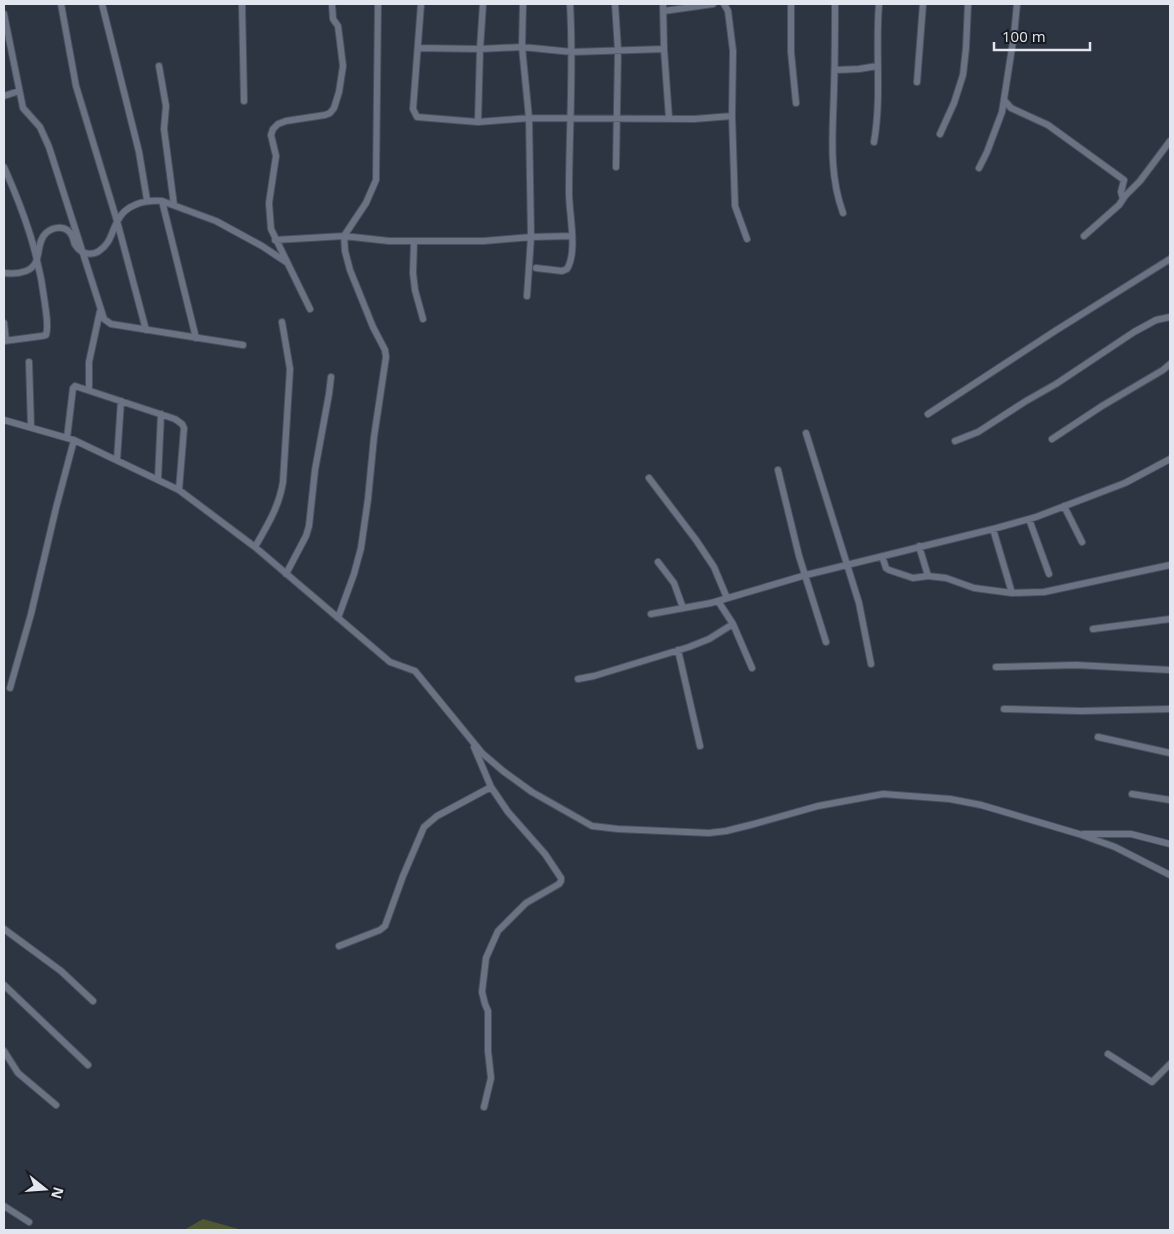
<svg xmlns="http://www.w3.org/2000/svg" width="1174" height="1234" font-family="'Open Sans',sans-serif">
	<style>
		.green { fill: #4f5832 }
		.lines { fill: none; stroke-linecap: round; stroke-linejoin: round }
		.minor-casing { stroke: #4a515c; stroke-width: 8 }
		.minor { stroke: #6a7383; stroke-width: 6 }
	</style>
	<rect width="100%" height="100%" fill="#2d3442"/>
	<path class="green" d="M203 1219 242 1230H184Z"/>
	<g class="lines">
		<defs>
			<path id="minor" d="M61 4 76 86 117 221 146 330
				M102 4 139 152 147 200
				M242 4 244 101
				M421 4 413 109 417 117 478 122 529 118 694 119 732 116
				M523 4 522 47 529 118 531 237 527 296
				M615 4 618 50 616 167
				M663 4 664 49 669 118
				M724 4 728 11 733 51 732 116 735 206 747 239
				M791 4V52L796 103
				M835 4C835 32 835 60 834 88 833 131 828 172 843 213
				M664 11 713 4
				M4 14 23 108 40 127 49 147 104 319 111 324 243 345
				M418 48 480 49 522 47 572 52 664 49
				M159 66 166 106 164 129 174 205
				M835 70 859 69 877 66
				M917 82 923 4
				M4 96 19 91
				M1004 100 1011 108 1048 125 1124 180 1121 192 1123 199
				M478 122 480 49 483 4
				M940 134 954 103 963 75 966 48 968 4
				M874 142C882 96 875 50 879 4
				M4 167C24 212 39 254 45 304 46 314 49 325 46 335L42 336 4 341
				M979 168 987 152 1002 112 1014 35 1017 4
				M162 201 216 221 262 246 286 262
				M1084 236 1119 205 1125 196 1140 181 1170 141
				M275 240 344 236 389 241H484L531 237 571 236
				M414 241 413 273 415 290 423 319
				M536 268 562 271 567 269C578 251 569 214 569 193 569 130 574 67 570 4
				M4 273C12 274 18 274 26 271 44 264 34 244 46 233 54 226 67 225 72 236 74 239 73 243 76 246 81 254 92 256 99 251 111 243 111 233 117 222 125 204 145 200 162 201L196 338
				M310 309 271 229 269 203 276 156 271 135 273 129 278 124 286 121 325 115 330 113 334 108 339 92 343 66 338 26 333 19 332 4
				M4 323 6 341
				M29 362 31 427
				M89 390V362L100 311
				M928 414 1055 331 1170 259
				M4 420 74 440 179 490 255 547 390 662 415 671 482 753 503 771 532 792 592 826 618 829 709 833 726 831 754 824 818 806 883 794 950 799 981 805 1079 834 1115 847 1170 875
				M806 433 859 603 871 664
				M67 438 73 388 75 386 175 419 182 424 184 428 179 490
				M1052 439 1102 406 1163 370 1170 364
				M955 441 978 432 1026 401 1056 384 1134 332 1156 320 1170 317
				M117 460 121 401
				M778 470 799 556 826 642
				M649 478 696 540 714 567 727 598
				M158 479 161 414
				M1064 506 1082 542
				M1029 519 1049 574
				M993 529 1012 593
				M919 546 928 576
				M255 547C267 526 279 507 283 482L290 369 282 322
				M882 556 886 568 889 570 913 578 928 576 946 578 974 588 1012 593 1044 592 1170 565
				M658 562 674 583 683 608
				M286 574 306 536 309 526 315 470 329 394 331 377
				M718 601 733 624 752 668
				M651 614 711 603 806 575 993 529 1036 517 1125 483 1170 459
				M338 618 354 574 361 548 368 499 374 437 386 357 385 350 373 327 350 270 345 251 344 236 366 203 376 180 378 4
				M1093 629 1170 619
				M678 650 700 746
				M996 667 1076 665 1170 670
				M578 679 594 676 689 647 709 639 733 624
				M10 688 31 614 56 508 74 440
				M1004 709 1081 711 1170 709
				M1098 737 1170 753
				M474 747 491 787 508 812 545 854 561 878V881L559 884 526 903 498 931 486 958 482 992 485 1004 488 1011V1051L491 1078 484 1107
				M1132 794 1170 800
				M1083 834H1131L1170 844
				M4 929 61 971 93 1001
				M339 946 380 930 385 926 403 876 424 827 437 816 491 787
				M4 985 88 1065
				M4 1051 18 1073 56 1105
				M1108 1054 1152 1082 1170 1064
				M4 1206 29 1222"/>
		</defs>
		<use href="#minor" class="minor-casing"/>
		<use href="#minor" class="minor"/>
	</g>
	<rect width="1174" height="1234" fill="none" stroke="#e1e6ef" stroke-width="10"/>
	<g transform="translate(45 1189) rotate(107)" stroke="#181c22" stroke-width="4" paint-order="stroke">
	<path d="M0-4L9 19L0 12L-9 19Z" fill="#e1e6ef"/>
	<text y="-8" font-size="14" font-weight="bold" text-anchor="middle" fill="#e1e6ef">N</text>
	</g>
	<path d="M994 42v8h96v-8" fill="none" stroke="#e1e6ef" stroke-width="2.5"/>
	<text x="1002" y="42" font-size="15" fill="#e1e6ef" stroke="#181c22" stroke-width="4" paint-order="stroke">100 m</text>
</svg>
